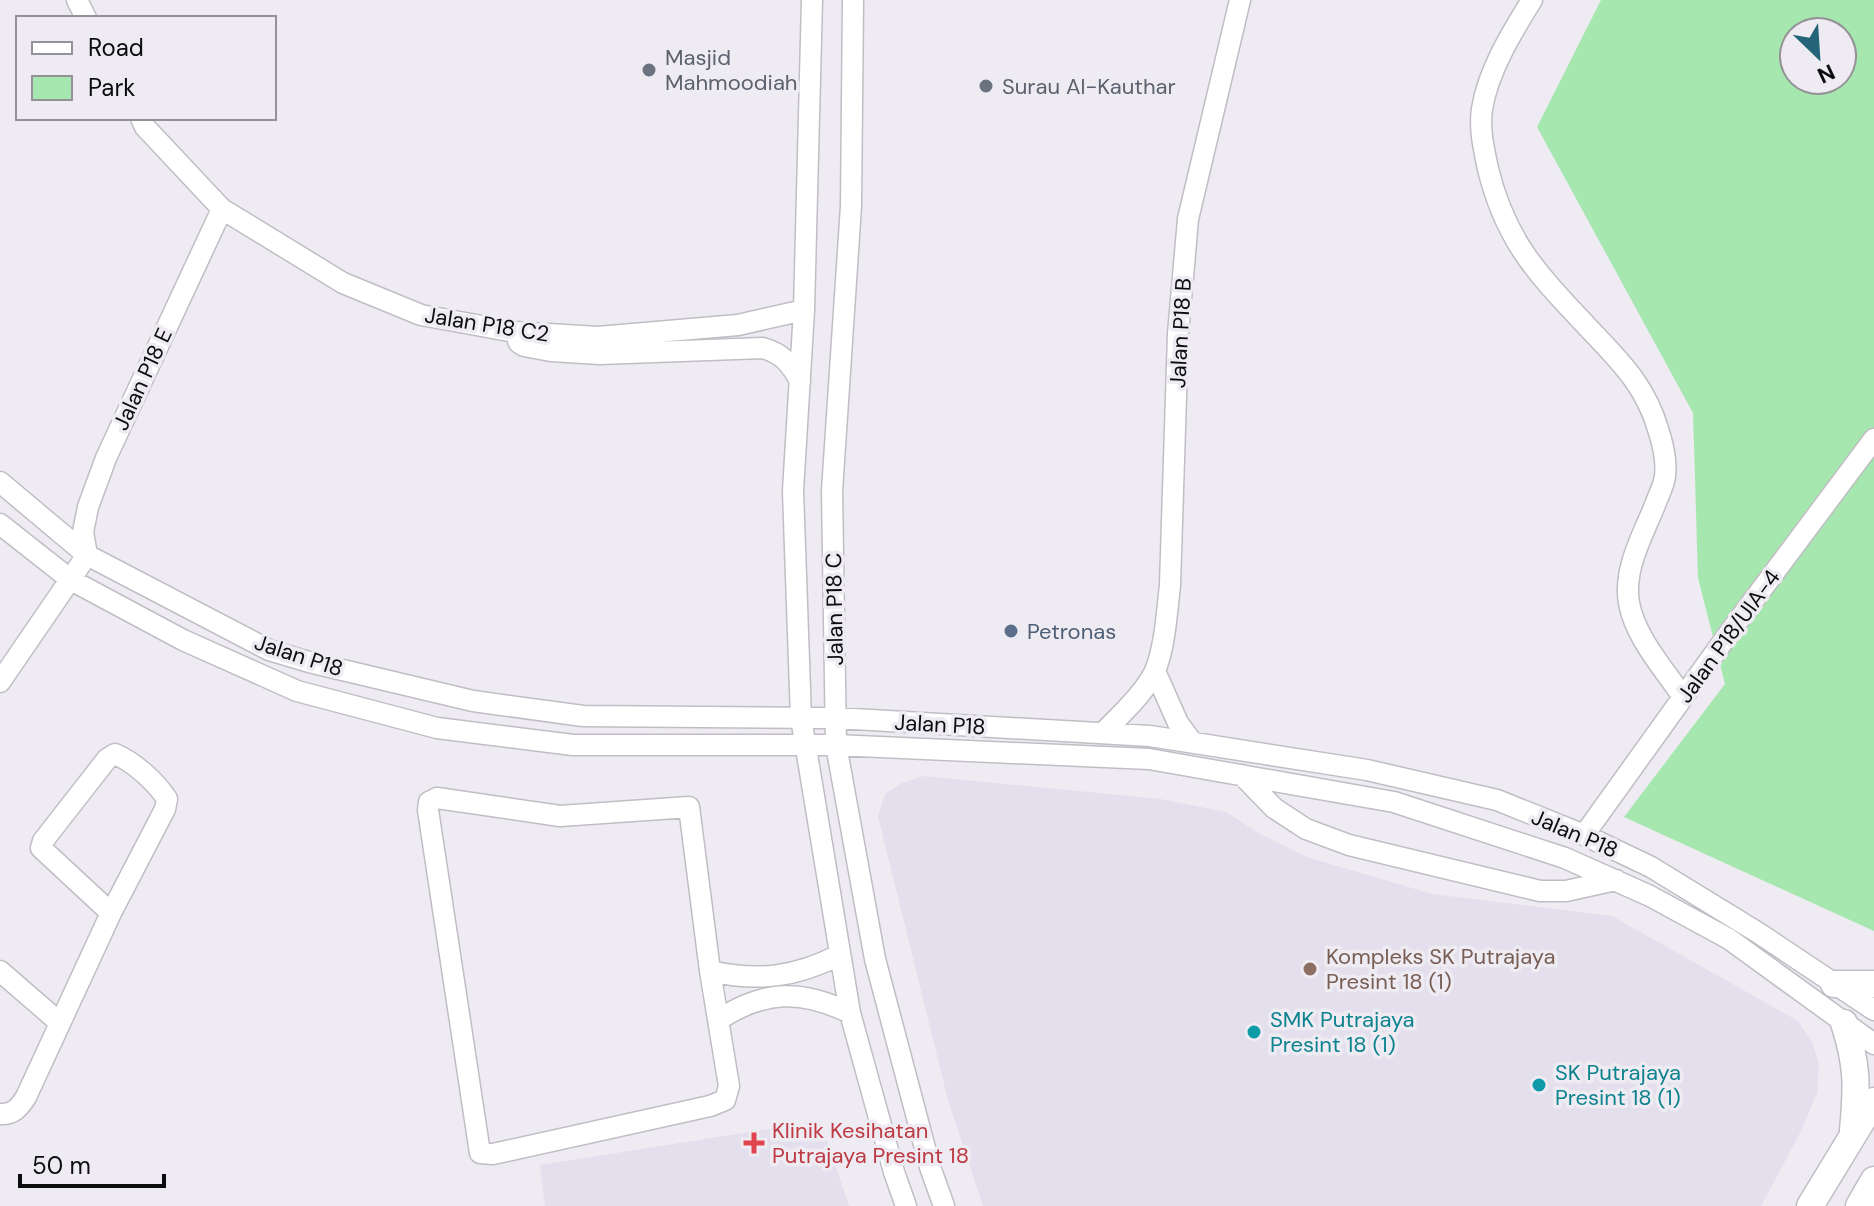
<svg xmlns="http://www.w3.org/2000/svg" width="1874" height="1206" font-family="'DM Sans',sans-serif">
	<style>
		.built { fill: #e3dfec }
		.green { fill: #a5e7ae; fill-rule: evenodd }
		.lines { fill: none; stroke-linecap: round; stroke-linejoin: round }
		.minor-casing { stroke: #c0bec4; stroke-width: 23 }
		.major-casing { stroke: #c0bec4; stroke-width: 29 }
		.minor { stroke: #fff; stroke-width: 20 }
		.major { stroke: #fff; stroke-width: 26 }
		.worship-dot { fill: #6b7280; stroke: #eeebf2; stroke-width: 3 }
		.service-dot { fill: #5c6f8a; stroke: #eeebf2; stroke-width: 3 }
		.education-dot { fill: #8d6e63; stroke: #eeebf2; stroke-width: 3 }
		.culture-dot { fill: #0f9aa8; stroke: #eeebf2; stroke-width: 3 }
		.health-dot { fill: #e0444e; stroke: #eeebf2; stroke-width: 3 }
		.labels { text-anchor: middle; stroke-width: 7; stroke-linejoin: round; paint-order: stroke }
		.worship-label { font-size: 22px; fill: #5b616d; stroke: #eeebf2; text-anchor: start }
		.street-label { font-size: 22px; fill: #0d0d0f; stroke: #eeebf2 }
		.service-label { font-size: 22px; fill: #4e5e75; stroke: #eeebf2; text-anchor: start }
		.education-label { font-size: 22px; fill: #785e54; stroke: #eeebf2; text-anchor: start }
		.culture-label { font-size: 22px; fill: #0d838f; stroke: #eeebf2; text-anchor: start }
		.health-label { font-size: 22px; fill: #be3a42; stroke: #eeebf2; text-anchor: start }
	</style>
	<rect width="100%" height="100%" fill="#eeebf2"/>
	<path class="built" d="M924 776 1160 799 1226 812 1260 834 1307 857 1432 894 1612 916 1798 1021 1812 1042 1819 1064 1817 1093 1801 1131 1761 1206H983L948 1100 878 816 885 794 902 783Z
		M820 1121 849 1206H545L540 1165Z"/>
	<path class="green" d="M1601 0H1874V931L1624 817 1725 684 1698 578 1693 413 1537 127ZM1794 32H1842V80H1794Z"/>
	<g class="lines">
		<defs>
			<path id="minor" d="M77 0 86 18
				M812 0 804 310 793 491 801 718 850 1013 894 1172 906 1206
				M853 0 851 206 832 491 836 745 875 959 930 1167 944 1206
				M1532 0C1512 32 1488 71 1482 109 1479 130 1484 149 1488 169 1505 238 1535 272 1582 321 1614 356 1644 381 1658 429 1663 444 1667 460 1665 476 1664 486 1658 496 1655 505 1643 535 1623 569 1629 603 1635 637 1664 669 1683 697
				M141 118 145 127 222 209 343 283 421 315 515 332 598 337 738 325 804 310
				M515 332 519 343 524 346 551 351 600 354 763 348C783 354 790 363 800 381
				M0 482 87 555 269 650 309 662 473 701 583 716 836 718 1150 736 1367 770 1497 800 1584 835 1651 867 1757 932 1874 1010
				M0 524 71 580 183 640 297 691 437 728 573 745H836L1149 759 1394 802 1565 858 1650 896 1729 939 1874 1044
				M1155 671 1178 723 1192 742
				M0 682 87 555 83 532 88 507 106 458 222 209
				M1103 733C1120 715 1144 694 1155 671 1165 647 1167 611 1170 585L1178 334 1188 219 1240 0
				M1242 775 1274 808 1306 829 1349 845 1540 891H1566L1616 880
				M437 798 560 816 689 807 710 971 729 1086 725 1100 710 1106 493 1154 480 1153 428 810 429 802Z
				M1584 835 1732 629 1874 439
				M0 971 60 1023
				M710 971C758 982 796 977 839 955
				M718 1020C764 990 801 989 850 1013
				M0 1114C13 1115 19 1108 26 1097L111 913 165 809 167 799C156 782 134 762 115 754L107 759 43 841 41 848 111 913"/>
			<path id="major" d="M1834 984H1874
				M1844 1023C1858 1066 1857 1087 1853 1131
				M1810 1206 1874 1101
				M1859 1206 1874 1180"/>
		</defs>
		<use href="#minor" class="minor-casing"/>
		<use href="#major" class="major-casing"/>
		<use href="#minor" class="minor"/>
		<use href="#major" class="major"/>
	</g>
	<g class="worship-dot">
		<circle cx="649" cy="70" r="8"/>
		<circle cx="986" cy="86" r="8"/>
	</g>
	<circle class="service-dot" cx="1011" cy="631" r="8"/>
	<circle class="education-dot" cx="1310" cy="969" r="8"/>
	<g class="culture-dot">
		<circle cx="1254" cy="1032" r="8"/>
		<circle cx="1539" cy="1085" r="8"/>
	</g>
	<path class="health-dot" d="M750 1131h8v8h8v8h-8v8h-8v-8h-8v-8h8z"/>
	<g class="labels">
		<g class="worship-label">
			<text x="665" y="65">Masjid<tspan x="665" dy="25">Mahmoodiah</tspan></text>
			<text x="1002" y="94">Surau Al-Kauthar</text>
		</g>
		<g class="street-label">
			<text transform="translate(487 324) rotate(9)" y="8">Jalan P18 C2</text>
			<text transform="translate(1180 333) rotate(-87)" y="8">Jalan P18 B</text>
			<text transform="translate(142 379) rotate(-65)" y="8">Jalan P18 E</text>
			<text transform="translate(834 609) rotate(-91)" y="8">Jalan P18 C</text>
			<text transform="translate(1728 636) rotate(-54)" y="8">Jalan P18/UIA-4</text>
			<text transform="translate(299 655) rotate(18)" y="8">Jalan P18</text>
			<text transform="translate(940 724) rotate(3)" y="8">Jalan P18</text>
			<text transform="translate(1575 833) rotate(23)" y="8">Jalan P18</text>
		</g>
		<g class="service-label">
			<text x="1027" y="639">Petronas</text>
		</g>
		<g class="education-label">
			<text x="1326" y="964">Kompleks SK Putrajaya<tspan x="1326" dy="25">Presint 18 (1)</tspan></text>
		</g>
		<g class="culture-label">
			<text x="1270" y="1027">SMK Putrajaya<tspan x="1270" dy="25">Presint 18 (1)</tspan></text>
			<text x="1555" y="1080">SK Putrajaya<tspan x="1555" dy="25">Presint 18 (1)</tspan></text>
		</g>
		<g class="health-label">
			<text x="772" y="1138">Klinik Kesihatan<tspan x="772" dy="25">Putrajaya Presint 18</tspan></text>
		</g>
	</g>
	<rect x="16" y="16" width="260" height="104" fill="#eeebf2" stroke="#949297" stroke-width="2"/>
	<rect x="32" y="42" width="40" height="12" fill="#ffffff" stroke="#949297" stroke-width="2"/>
	<text x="88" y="56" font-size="24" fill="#0d0d0f">Road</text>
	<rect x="32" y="76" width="40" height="24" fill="#a5e7ae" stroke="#949297" stroke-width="2"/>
	<text x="88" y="96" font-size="24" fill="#0d0d0f">Park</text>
	<g transform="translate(1818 56) rotate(155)"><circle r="38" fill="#eeebf2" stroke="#949297" stroke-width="2"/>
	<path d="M0-6L14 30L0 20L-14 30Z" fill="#236478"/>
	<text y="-12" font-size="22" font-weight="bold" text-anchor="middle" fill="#0d0d0f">N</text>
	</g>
	<path d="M20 1174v12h144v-12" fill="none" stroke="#0d0d0f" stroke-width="4"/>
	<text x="32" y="1174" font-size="24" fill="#0d0d0f" stroke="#eeebf2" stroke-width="6" paint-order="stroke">50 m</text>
</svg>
